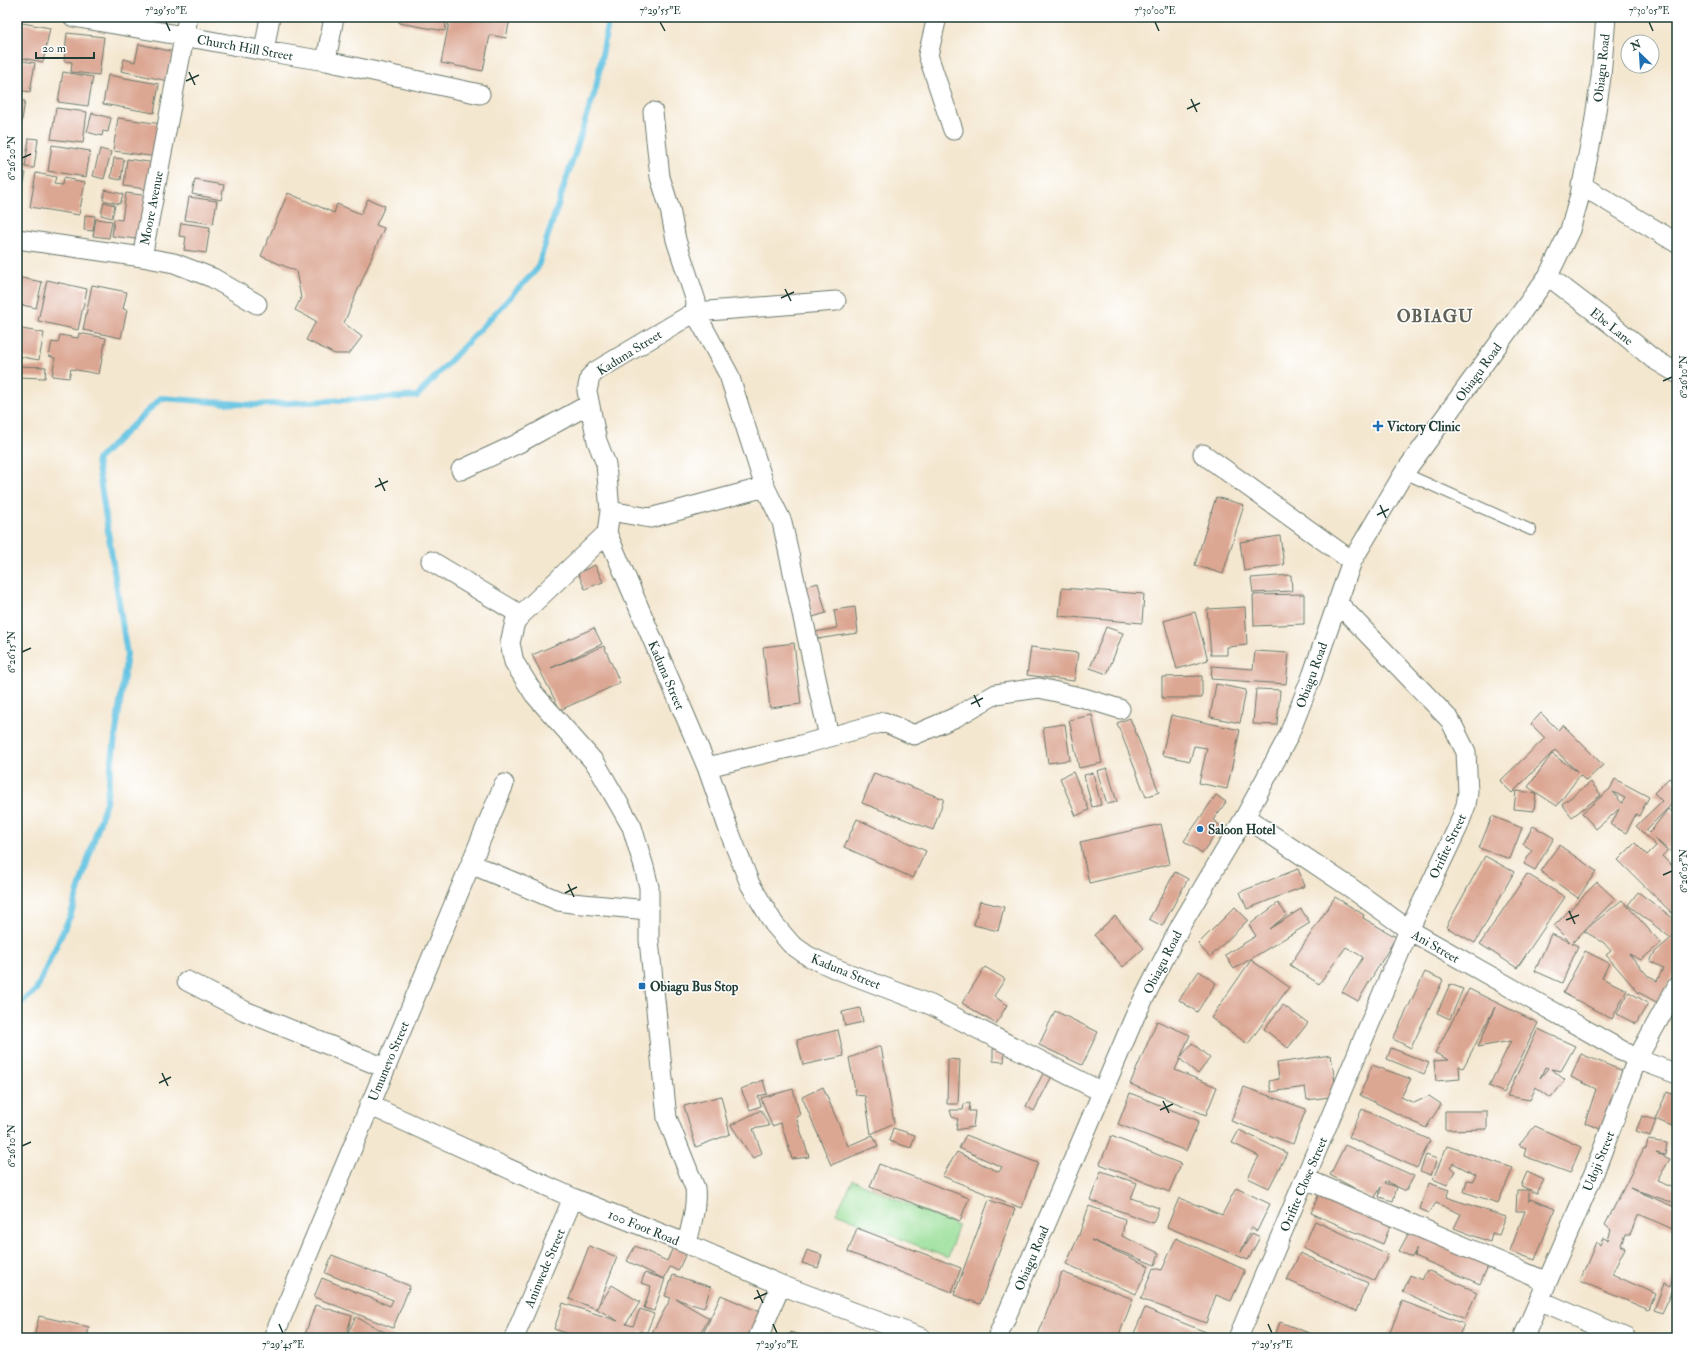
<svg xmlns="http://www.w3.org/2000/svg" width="1694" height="1355" font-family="'IM FELL Double Pica',serif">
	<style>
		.green { fill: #98de97; stroke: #5c8e66 }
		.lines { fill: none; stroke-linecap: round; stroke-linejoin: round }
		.stream { stroke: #64c3e2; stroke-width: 6 }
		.building { fill: #dba692; fill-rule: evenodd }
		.service-casing { stroke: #6a786b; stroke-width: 12 }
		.minor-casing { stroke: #6a786b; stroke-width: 21 }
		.service { stroke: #fff; stroke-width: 10 }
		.minor { stroke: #fff; stroke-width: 19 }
		.ticks { fill: none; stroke: #1f3d34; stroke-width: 1.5 }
		.poi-dot { fill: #1f6fb2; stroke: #fff; stroke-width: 1.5 }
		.labels { text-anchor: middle; stroke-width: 3; stroke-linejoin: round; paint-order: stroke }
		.street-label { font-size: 13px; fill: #1f3d34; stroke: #fff }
		.poi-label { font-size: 13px; font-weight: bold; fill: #1f3d34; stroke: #fff; text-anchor: start }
		.district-label { font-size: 17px; font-weight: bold; letter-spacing: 1px; fill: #616255; stroke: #fff }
		.neatline { fill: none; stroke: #1f3d34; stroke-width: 1.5 }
		.ticks-label { font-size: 10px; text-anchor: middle; fill: #1f3d34 }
	</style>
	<rect width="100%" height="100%" fill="#fff"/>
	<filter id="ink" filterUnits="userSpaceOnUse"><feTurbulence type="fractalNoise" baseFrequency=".025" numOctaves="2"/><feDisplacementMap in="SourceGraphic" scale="8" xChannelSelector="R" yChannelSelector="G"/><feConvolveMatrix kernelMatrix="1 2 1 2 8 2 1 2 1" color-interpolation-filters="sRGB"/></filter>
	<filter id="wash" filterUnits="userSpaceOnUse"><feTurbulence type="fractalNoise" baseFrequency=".012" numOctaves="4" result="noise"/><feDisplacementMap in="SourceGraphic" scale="16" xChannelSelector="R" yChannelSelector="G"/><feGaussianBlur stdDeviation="0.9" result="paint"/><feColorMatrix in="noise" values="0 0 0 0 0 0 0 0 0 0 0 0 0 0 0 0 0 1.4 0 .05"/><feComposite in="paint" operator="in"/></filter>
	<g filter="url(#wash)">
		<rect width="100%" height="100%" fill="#f4e7d0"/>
		<path class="green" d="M853 1180 958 1226 948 1258 836 1213Z"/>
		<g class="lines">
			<path class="stream" d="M17 1006 36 990 71 914 106 802 127 654 97 460 161 398 253 405 417 396 537 269 596 88 609 17"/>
		</g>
		<g id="blocks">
			<path class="building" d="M400 17H447L445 31 399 23Z
				M450 17H507L510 19 506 38 490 35 483 71 441 63Z
				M17 22 50 28 43 62 17 57Z
				M67 33 104 37 99 75 71 72 72 62 64 61Z
				M139 44 174 52 168 81 121 71 124 59 135 62Z
				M17 60 35 63 30 92 17 90Z
				M63 72 93 77 88 106 58 102Z
				M108 75 159 84 154 113 103 104Z
				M17 100 25 101 20 132H17Z
				M56 108 87 112 83 143 51 139Z
				M92 113 111 118 108 132 103 131 102 136 87 132Z
				M118 118 162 124 157 157 113 151Z
				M29 138 38 139 34 168 25 167Z
				M52 145 90 151 86 177 48 171Z
				M100 149 111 152 104 179 93 176Z
				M17 158 23 160 21 170 17 169Z
				M114 158 124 159 121 180 111 178Z
				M127 159 156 163 152 190 124 186Z
				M17 171 26 173 19 205H17Z
				M36 173 56 177 54 184 62 185 63 178 85 182 79 215 30 207Z
				M195 180 224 185 221 200 192 194Z
				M105 190 123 194 120 204 103 200Z
				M126 193 150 196 144 240 112 236 114 219 122 220Z
				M288 193 334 213 337 204 361 214 368 199 385 206 376 225 384 228 344 323 362 337 349 354H335L306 340 316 321 295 310 301 298 296 271 261 256Z
				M189 197 217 201 213 224 185 220Z
				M104 202 115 205 112 218 101 215Z
				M85 215 95 216 93 231 84 230Z
				M96 219 112 221 109 238 93 236Z
				M181 223 210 227 206 253 184 250 186 237 179 236Z
				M17 277 42 282 36 308 22 305 20 316 17 315Z
				M47 280 87 289 78 330 38 321Z
				M92 285 127 292 123 309 127 310 121 338 83 330Z
				M17 328 44 333 39 360 17 356Z
				M79 333 106 338 99 374 71 369 69 378 52 376 55 358 49 356 52 342 58 343 60 335 78 338Z
				M17 366 46 367 45 378 17 377Z
				M1216 497 1244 505 1223 574 1195 565Z
				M1280 536 1284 565 1244 571 1240 542Z
				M595 565 603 582 585 589 578 573Z
				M1291 575 1292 591 1253 593 1251 578Z
				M818 583 826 613 813 617 804 587Z
				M1062 588 1144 594 1142 623 1059 616Z
				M1304 594V624L1254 626 1253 595Z
				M855 607 858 633 816 639 815 632 837 628 834 610Z
				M1245 607 1247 645 1227 647V655H1211L1207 609Z
				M1195 612 1208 660 1177 669 1164 621Z
				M1106 627 1123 633 1107 674 1090 668Z
				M594 628 602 644 551 668 604 646 620 683 560 710 532 655Z
				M794 643 801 704 770 708 763 647Z
				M1031 647 1078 653 1074 681 1027 675Z
				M1255 651 1289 653 1286 684 1211 679 1212 666 1253 669Z
				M1202 676V698H1162V677Z
				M1216 684 1246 690 1240 723 1210 717Z
				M1256 689 1280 690 1277 725 1253 724Z
				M1541 713 1558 730 1563 725 1603 765 1586 781 1580 775 1557 806 1528 787 1552 754 1578 772 1555 750 1512 793 1500 781 1545 738 1531 724Z
				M1092 715 1102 763 1079 768 1069 720Z
				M1171 715 1240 730 1227 789 1199 783 1207 748 1194 746 1190 761 1162 755Z
				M1130 718 1159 792 1146 797 1117 723Z
				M1065 724 1070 760 1048 763 1043 727Z
				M1107 768 1117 802 1107 804 1097 771Z
				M1073 772 1089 810 1076 816 1060 778Z
				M874 773 944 799 933 830 862 803Z
				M1093 773 1101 805 1092 807 1084 775Z
				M1669 778 1677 785V809L1672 804 1646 830 1649 833 1668 809 1677 816V857L1654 838 1667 851 1662 856 1677 871V918L1618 860 1635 843 1647 855 1656 846 1636 826 1662 801 1654 793Z
				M1615 779 1649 797 1639 816 1636 814 1626 833 1611 825 1619 809 1596 829 1582 813 1610 789ZM1613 792 1625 798 1622 803Z
				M1591 782 1601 795 1572 817 1562 804Z
				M1516 791 1536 793 1534 811 1514 809Z
				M1216 795 1226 802 1213 820 1221 826 1202 853 1184 841Z
				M1492 816 1522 828 1510 859 1479 848Z
				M857 819 926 851 913 878 844 847Z
				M1161 824 1170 864 1089 883 1080 842Z
				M1533 826 1554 838 1535 870 1524 864 1532 850 1523 844Z
				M1559 845 1596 871 1578 898 1540 871Z
				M1485 856 1514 872 1475 943 1446 927Z
				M1298 869 1305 886 1247 909 1240 892Z
				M1175 872 1188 879 1162 926 1149 919Z
				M1527 874 1565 897 1517 968 1480 944Z
				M1597 882 1615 899 1572 943 1578 946 1562 983 1535 971 1551 934 1570 942 1554 926Z
				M1638 892 1677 921V930L1671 938 1628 905Z
				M1335 897 1364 915 1363 918 1396 937 1358 1001 1342 992 1363 957 1346 947 1319 984 1290 965Z
				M1622 900 1661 943 1641 960 1629 954 1649 977 1657 981 1663 968 1650 961 1655 952 1677 933V969L1658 1003 1638 992 1606 955 1611 951 1604 943 1584 931Z
				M980 901 1004 907 998 931 974 925Z
				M1278 903 1287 915 1269 929 1301 909 1310 923 1234 969 1225 955 1256 936 1249 925Z
				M1235 907 1248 920 1210 957 1198 944Z
				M1115 916 1144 948 1123 967 1094 935Z
				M1585 951 1609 963 1602 978 1627 990 1612 1019 1563 993Z
				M1251 960 1289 987 1248 1044 1211 1018Z
				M985 967 1005 979 994 996 1007 1005 996 1024 962 1003Z
				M1199 971 1216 983 1197 1012 1179 1000Z
				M1425 972 1443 980 1411 1048 1393 1039Z
				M1450 984 1463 989 1450 1019 1437 1013Z
				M1469 989 1538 1023 1504 1093 1489 1086 1511 1041 1478 1047 1495 1007 1463 1068 1459 1066 1460 1079 1436 1081 1434 1061 1449 1060 1435 1053Z
				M1629 992 1648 1003 1636 1024 1617 1014Z
				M1283 1005 1308 1023 1288 1048 1264 1029Z
				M860 1008 863 1022 845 1026 842 1012Z
				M1055 1011 1098 1032 1082 1065 1039 1045Z
				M1157 1021 1190 1035 1180 1058 1192 1043 1210 1058 1198 1074 1180 1059 1175 1070 1217 1087 1206 1115 1130 1084Z
				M1538 1029 1575 1046 1561 1071 1551 1069 1565 1080 1551 1098 1536 1087 1530 1100 1507 1096ZM1545 1067 1548 1068 1540 1078Z
				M838 1030 844 1056 803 1065 797 1040Z
				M881 1046 894 1123 871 1134 865 1096 856 1095 849 1058Z
				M1391 1048 1429 1063 1424 1074 1387 1059Z
				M993 1049H1005L1004 1062 993 1061Z
				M1581 1054 1623 1071 1600 1129 1585 1123 1596 1089 1571 1077Z
				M1331 1055 1337 1096 1307 1100 1305 1087 1271 1092 1269 1081 1279 1079 1277 1063Z
				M948 1059 960 1060 958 1104H947Z
				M1372 1065 1411 1079 1401 1097 1414 1103 1429 1096 1441 1104 1426 1128 1360 1095Z
				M1045 1070 1053 1074 1034 1111 1026 1106Z
				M763 1080 767 1094 758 1096 761 1106 750 1110 741 1089Z
				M823 1087 848 1146 873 1135 878 1146 831 1165 802 1097Z
				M1244 1087 1306 1109 1293 1144 1231 1121Z
				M793 1089 800 1115 796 1117 809 1157 792 1159 781 1123 772 1126 761 1098Z
				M1667 1092 1677 1096V1128L1655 1119Z
				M1130 1093 1199 1121 1186 1151 1118 1124Z
				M721 1096 730 1134 696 1147 684 1106Z
				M970 1103 969 1111H975L973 1127 956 1130 958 1119 952 1117 950 1110H963L964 1104Z
				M1362 1109 1430 1140 1417 1168 1349 1137Z
				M761 1110 769 1126 753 1129 762 1153 753 1159 731 1125Z
				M1445 1111H1487V1129L1445 1130Z
				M1642 1116 1656 1120 1650 1136 1636 1131Z
				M1535 1126 1581 1147 1570 1173 1524 1156 1526 1148 1519 1145Z
				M893 1128 915 1135 911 1148 889 1141Z
				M1239 1130 1287 1153 1269 1188 1248 1178 1259 1156 1232 1143Z
				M966 1135 1038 1163 1021 1208 942 1176 957 1152 999 1172 1002 1167 959 1148Z
				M1111 1136 1181 1164 1169 1192 1100 1164Z
				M1648 1140 1667 1143 1665 1155 1656 1153 1670 1159 1657 1181 1677 1189V1204L1630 1188 1677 1208V1231L1639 1214 1630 1234H1625L1621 1245 1625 1248 1612 1274 1655 1294 1649 1310 1580 1281 1596 1242 1600 1245 1603 1238 1608 1240 1611 1230 1605 1225 1644 1148 1646 1149Z
				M1345 1145 1414 1176 1406 1191 1385 1181 1384 1183 1397 1187 1393 1201 1379 1197 1381 1187 1374 1199 1330 1175Z
				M1447 1146 1513 1168 1498 1203 1464 1192 1467 1180 1473 1181 1476 1175 1453 1163 1450 1167 1455 1171 1447 1185 1433 1179Z
				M1426 1155 1437 1159 1431 1175 1420 1171Z
				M879 1164 969 1198 960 1221 870 1187Z
				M1101 1171 1137 1183 1131 1198 1159 1208 1153 1223 1090 1200Z
				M1527 1172 1544 1180 1537 1193 1521 1186Z
				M1429 1183 1449 1190 1446 1197 1506 1217 1499 1235 1492 1233 1490 1242 1454 1228 1461 1214 1436 1203 1429 1213 1420 1209Z
				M1236 1188 1270 1204 1257 1231 1251 1228 1241 1252 1252 1233 1260 1237 1248 1260 1167 1227 1179 1198 1222 1215Z
				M1517 1190H1529V1202L1530 1199 1555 1209 1535 1260 1510 1251 1525 1211H1516Z
				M1320 1191 1392 1222 1383 1244 1311 1213Z
				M989 1200 1015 1209 980 1304 954 1295Z
				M1089 1206 1125 1219 1122 1236 1159 1253 1155 1265 1091 1240 1149 1266 1136 1294 1066 1264 1079 1235Z
				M1315 1221 1388 1254 1375 1281 1303 1248Z
				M1413 1225 1489 1264 1480 1284 1414 1256 1417 1248 1412 1257 1399 1251Z
				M857 1228 961 1268 952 1292 848 1252Z
				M1176 1238 1245 1270 1231 1301 1216 1295 1206 1323 1141 1299 1153 1268 1162 1270Z
				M674 1245 687 1251 678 1271 670 1267 664 1279 627 1261 635 1246 667 1261Z
				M589 1246 617 1257 597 1309 569 1299Z
				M807 1250 822 1255 818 1268 802 1263Z
				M1300 1253 1368 1283 1356 1311 1287 1280Z
				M332 1255 410 1286 393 1328 314 1297 322 1278 390 1306 393 1300 325 1273Z
				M1427 1270 1477 1292 1465 1319 1403 1292 1410 1275 1422 1280Z
				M1677 1271V1281L1662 1313 1654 1310 1664 1284 1670 1287Z
				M1062 1272 1133 1299 1118 1338H1037Z
				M645 1273 665 1279 654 1311 644 1308 651 1286 641 1283Z
				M673 1275 711 1287 704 1308 676 1299 709 1318 697 1338H649L671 1298 665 1296Z
				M612 1285 640 1302 626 1324 633 1326 640 1309 654 1314 646 1334 640 1331 638 1338H581L554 1329 563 1303 618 1321 597 1309Z
				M721 1295 764 1314 752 1338H701Z
				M1402 1301 1464 1324 1458 1338H1388Z
				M315 1305 352 1316 345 1338H304Z
				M1145 1308 1211 1334 1209 1338H1132Z
				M39 1316 89 1327 87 1338H34Z
				M356 1317 396 1338H358L348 1332Z
				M1280 1322 1322 1338H1274Z
				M791 1332 809 1338H789Z"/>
		</g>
	</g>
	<g filter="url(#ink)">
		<use href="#blocks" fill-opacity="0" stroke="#6a786b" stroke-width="1"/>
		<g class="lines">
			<defs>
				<path id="service" d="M1404 473 1531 530"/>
				<path id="minor" d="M73 17 184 36 264 51 326 61 480 94
					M937 17 928 55 953 130
					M264 51 270 17
					M326 61 334 17
					M653 112 660 177 670 209 676 240 696 301 695 312 596 371 590 377 587 391 597 441 606 464 610 511 607 533 707 767 731 836 750 884 774 924 791 944 808 956 834 968 931 1005 1102 1092
					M1581 185 1677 243
					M17 239 142 257 188 17
					M142 257 174 263 213 278 257 304
					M1548 276 1611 324 1652 358 1677 373
					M1203 454 1352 561
					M461 470 517 444 588 405
					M610 511 650 518 765 487
					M607 533 521 615 515 622 510 643 514 662 534 694 596 764 632 827 644 867 649 887V940L667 1118 695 1188C697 1207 691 1225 687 1244
					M431 561 521 615
					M829 737 782 522 765 487 729 375 695 312 836 301
					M707 767 801 745 884 722 914 735 956 717 996 694 1039 688 1084 698 1120 709
					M1245 817 1351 888 1409 930 1637 1059 1677 1074
					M471 864 559 901 572 903 648 910
					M187 981 245 1011 385 1068
					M369 1105 573 1198 687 1244 781 1285 922 1338
					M1306 1179 1547 1282
					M1539 1300 1626 1338
					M273 1338 504 784
					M514 1338 573 1198
					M758 1338 781 1285
					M997 1338 1135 1016 1181 925 1245 817 1288 737 1312 676 1352 561 1404 473 1548 276 1570 230 1580 195 1593 131 1601 77 1606 17
					M1238 1338 1409 930 1458 827 1466 805 1468 792 1466 752 1450 720 1337 602
					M1523 1338 1594 1173 1637 1059 1677 986"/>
			</defs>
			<use href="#service" class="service-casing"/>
			<use href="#minor" class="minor-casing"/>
			<use href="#service" class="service"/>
			<use href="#minor" class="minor"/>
		</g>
	</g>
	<path class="ticks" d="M166 22 170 31M660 22 665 31M1155 22 1159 31M1649 22 1653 31M189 72 195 85M186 81 199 75M1191 99 1197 112M1187 109 1200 103M22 158 31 154M785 289 791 301M781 298 794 292M1663 381 1672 377M379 478 385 491M375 487 388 481M1380 505 1386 518M1377 515 1389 509M22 652 31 648M974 695 980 707M971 704 983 698M1663 875 1672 871M568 884 574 897M565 893 577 887M1569 911 1575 924M1566 920 1579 915M162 1073 168 1086M159 1083 171 1077M1163 1101 1169 1113M1160 1110 1173 1104M22 1146 31 1142M757 1290 763 1303M754 1299 767 1293M279 1324 283 1333M773 1324 777 1333M1268 1324 1272 1333"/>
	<g class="poi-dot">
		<path d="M1376 420h4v4h4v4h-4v4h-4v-4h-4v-4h4z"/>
		<circle cx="1200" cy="829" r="4"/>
		<rect x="638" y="982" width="8" height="8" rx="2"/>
	</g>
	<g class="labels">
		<g class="street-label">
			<text transform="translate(245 47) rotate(10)" y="5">Church Hill Street</text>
			<text transform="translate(1601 68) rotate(-84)" y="5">Obiagu Road</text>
			<text transform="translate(151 208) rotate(-79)" y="5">Moore Avenue</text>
			<text transform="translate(1612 326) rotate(39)" y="5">Ebe Lane</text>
			<text transform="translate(629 352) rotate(-32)" y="5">Kaduna Street</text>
			<text transform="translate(1478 372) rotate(-54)" y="5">Obiagu Road</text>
			<text transform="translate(667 675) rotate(67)" y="5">Kaduna Street</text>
			<text transform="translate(1311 675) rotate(-70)" y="5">Obiagu Road</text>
			<text transform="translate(1447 846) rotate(-65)" y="5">Orifite Street</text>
			<text transform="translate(1436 946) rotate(30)" y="5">Ani Street</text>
			<text transform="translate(1162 962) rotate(-63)" y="5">Obiagu Road</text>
			<text transform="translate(846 971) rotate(22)" y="5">Kaduna Street</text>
			<text transform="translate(388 1061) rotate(-67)" y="5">Umunevo Street</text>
			<text transform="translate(1598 1161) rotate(-68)" y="5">Udoji Street</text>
			<text transform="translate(1303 1184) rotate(-67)" y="5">Orifite Close Street</text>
			<text transform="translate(644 1227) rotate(22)" y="5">100 Foot Road</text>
			<text transform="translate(1031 1258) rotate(-67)" y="5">Obiagu Road</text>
			<text transform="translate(544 1268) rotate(-67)" y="5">Aninwede Street</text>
		</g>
		<g class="poi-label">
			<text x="1387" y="431">Victory Clinic</text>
			<text x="1208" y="834">Saloon Hotel</text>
			<text x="650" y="991">Obiagu Bus Stop</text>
		</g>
		<g class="district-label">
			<text x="1435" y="322">OBIAGU</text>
		</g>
	</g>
	<rect width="1694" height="1355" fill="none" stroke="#fff" stroke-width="44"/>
	<g transform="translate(1640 54) rotate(335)"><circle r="19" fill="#ffffff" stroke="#a5b1ae"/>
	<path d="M0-3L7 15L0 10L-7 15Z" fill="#1f6fb2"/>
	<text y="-6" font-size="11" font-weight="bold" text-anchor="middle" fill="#1f3d34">N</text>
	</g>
	<path d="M36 52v6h58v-6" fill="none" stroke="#1f3d34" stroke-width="2"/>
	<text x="42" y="52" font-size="12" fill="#1f3d34" stroke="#ffffff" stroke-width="3" paint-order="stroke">20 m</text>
	<rect x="22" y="22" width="1650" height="1311" class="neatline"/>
	<g class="ticks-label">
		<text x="166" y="14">7°29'50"E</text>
		<text x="660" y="14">7°29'55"E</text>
		<text x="1155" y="14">7°30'00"E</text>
		<text x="1649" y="14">7°30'05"E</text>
		<text transform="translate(11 158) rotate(-90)" y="4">6°26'20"N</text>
		<text transform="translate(1683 377) rotate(-90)" y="4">6°26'10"N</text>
		<text transform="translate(11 652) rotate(-90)" y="4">6°26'15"N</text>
		<text transform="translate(1683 871) rotate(-90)" y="4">6°26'05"N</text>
		<text transform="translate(11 1146) rotate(-90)" y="4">6°26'10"N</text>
		<text x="283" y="1348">7°29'45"E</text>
		<text x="777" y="1348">7°29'50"E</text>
		<text x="1272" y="1348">7°29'55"E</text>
	</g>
</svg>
